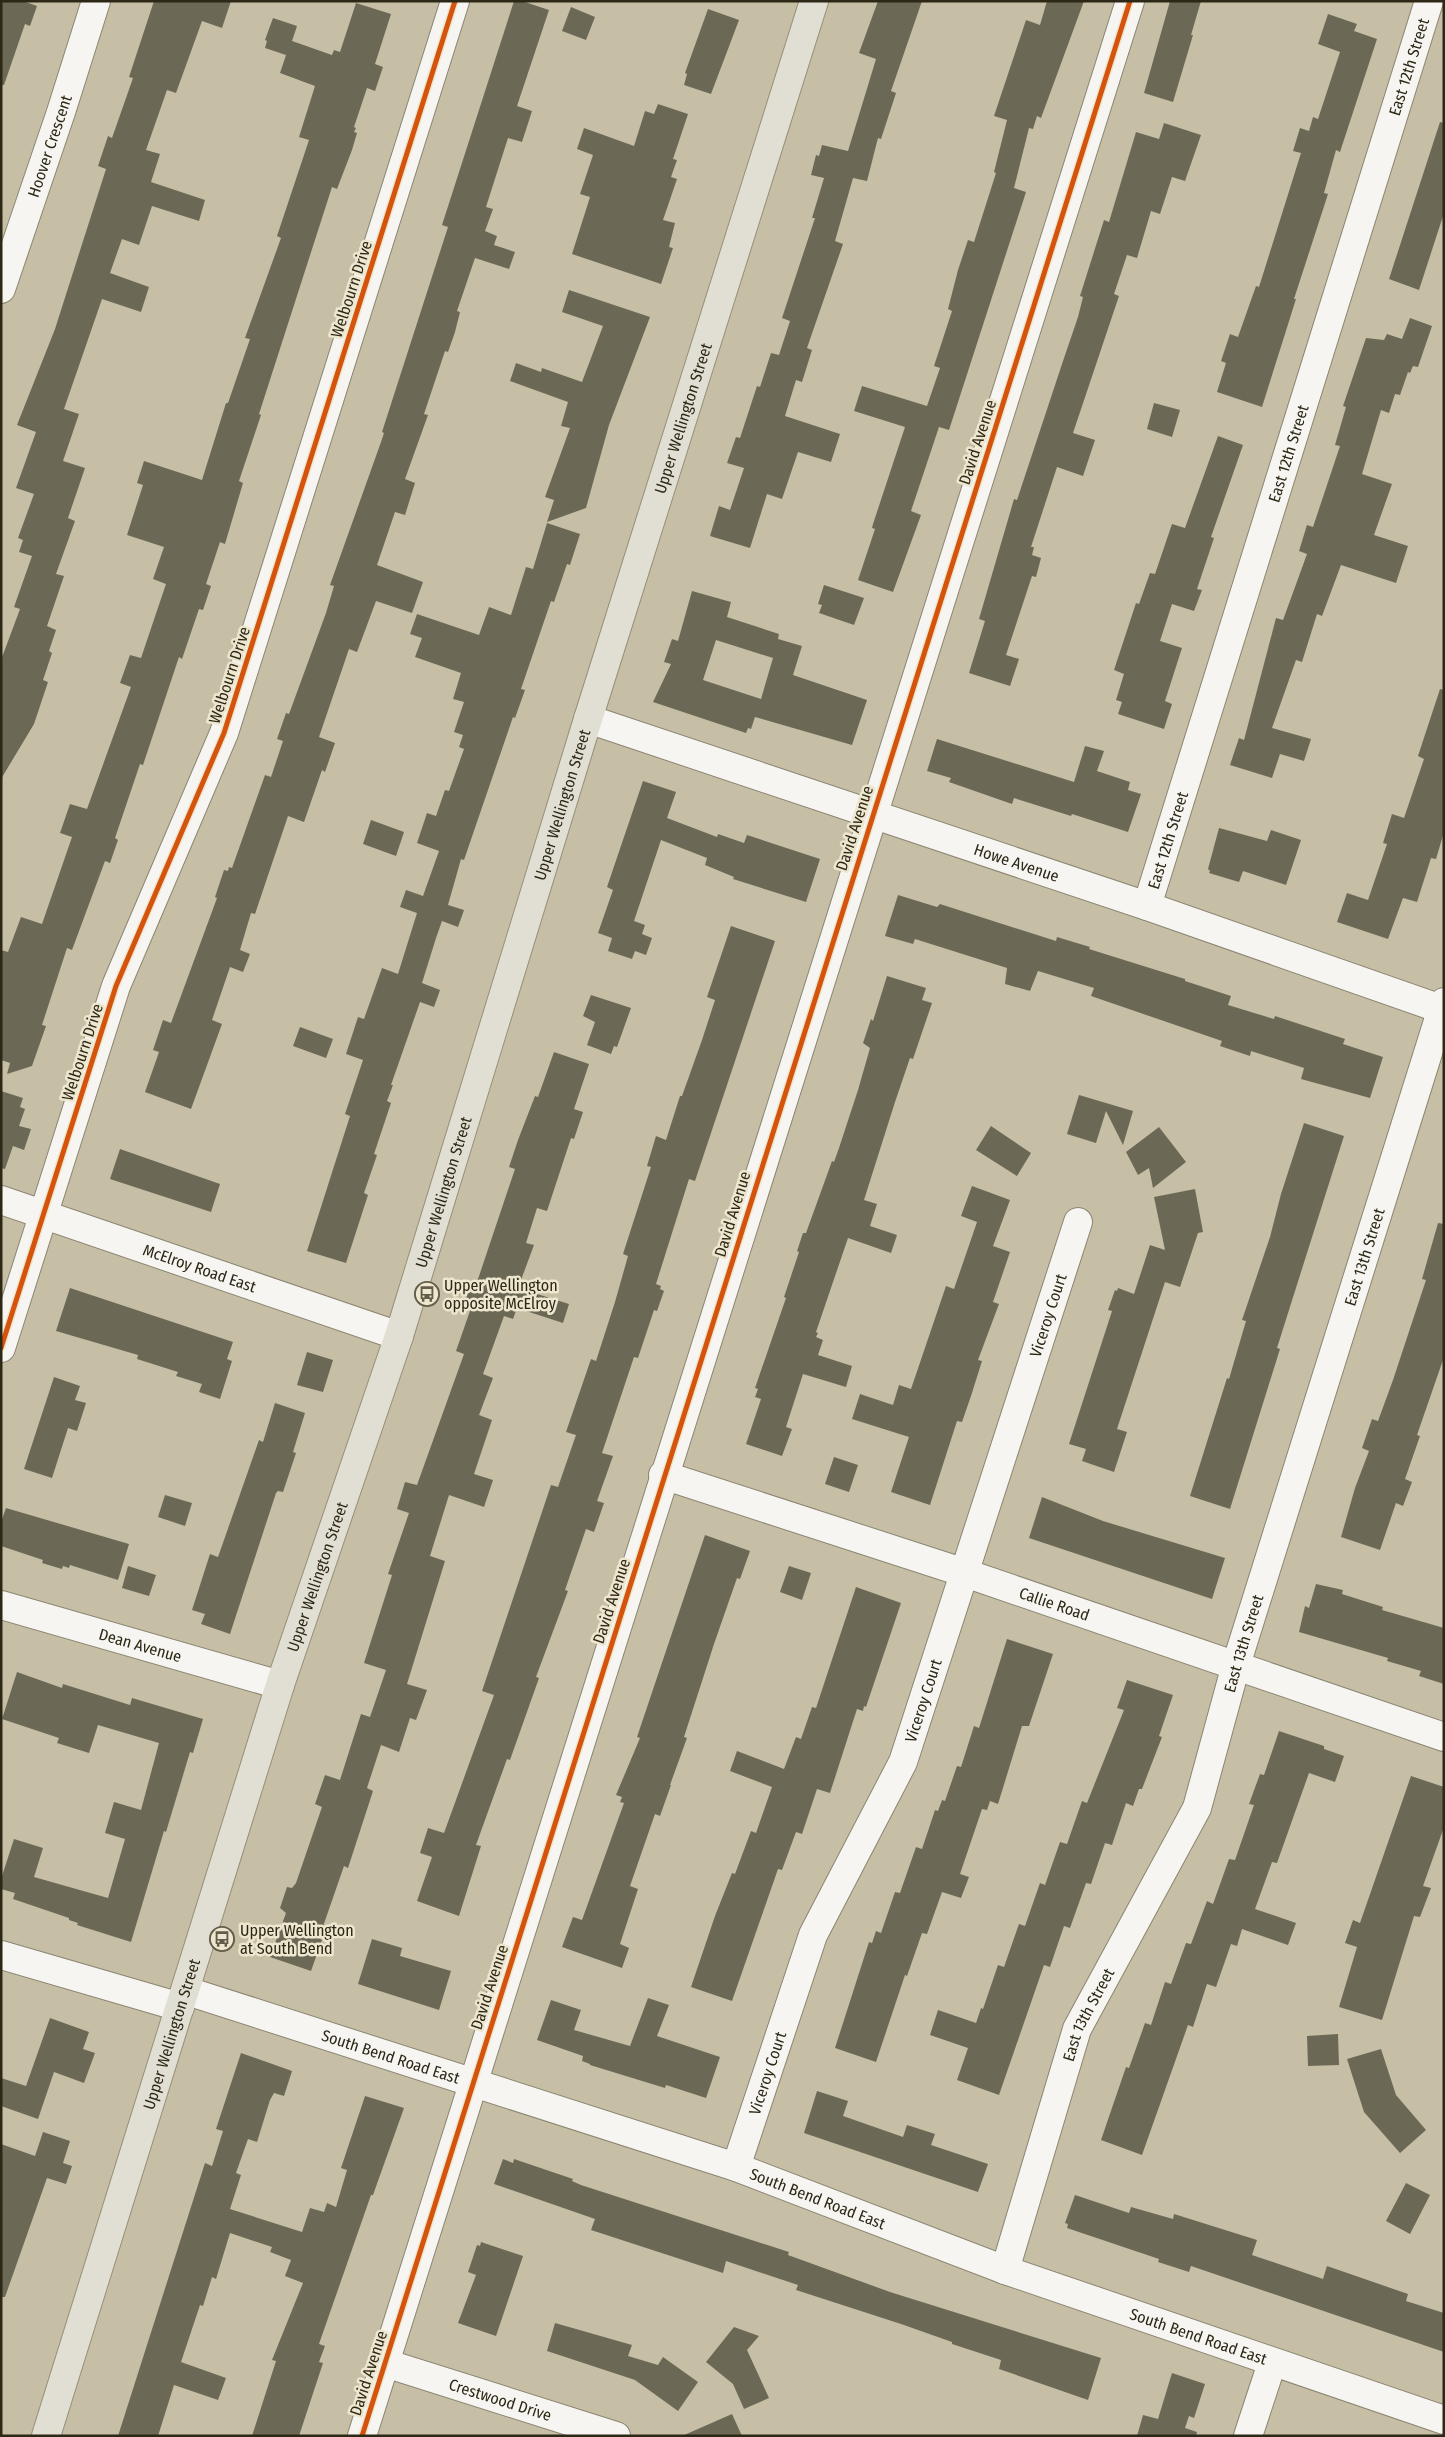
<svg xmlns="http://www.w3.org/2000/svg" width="1445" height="2437" font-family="'Fira Sans Condensed',sans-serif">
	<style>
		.building { fill: #6b6955; fill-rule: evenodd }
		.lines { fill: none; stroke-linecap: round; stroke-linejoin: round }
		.minor-casing { stroke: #8b8571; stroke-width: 30 }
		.major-casing { stroke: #968f76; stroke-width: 30 }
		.minor { stroke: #f6f5f2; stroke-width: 28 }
		.major { stroke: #e1ded3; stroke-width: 28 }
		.cycleway-casing { stroke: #eee7d0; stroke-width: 8 }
		.cycleway { stroke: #d5540d; stroke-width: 5 }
		.labels { text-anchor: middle; stroke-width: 5; stroke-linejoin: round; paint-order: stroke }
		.street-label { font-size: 16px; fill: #2d2715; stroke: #eee7d0 }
		.poi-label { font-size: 16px; fill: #2d2715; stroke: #eee7d0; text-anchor: start }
	</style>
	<rect width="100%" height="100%" fill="#c6bfa6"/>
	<path class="building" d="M1 1H23L37 6 30 26 25 24 4 85H1Z
		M154 1H231L222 28 202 21 176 93 167 90 146 150 160 154 151 182 205 200 199 221 152 206 139 245 122 239 110 273 149 287 141 312 102 299 64 409 79 414 63 461 85 468 68 518 75 521 56 574 64 576 47 626 56 630 49 651 52 653 43 680 48 682 34 724 1 779V660L20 609 14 607 32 556 19 552 23 540 18 538 34 494 16 488 36 432 17 425 55 329 106 169 98 166 108 136 112 138 133 78 129 77Z
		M514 1H522L549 10 517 106 532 111 522 142 508 138 486 207 493 209 485 231 497 236 494 245 515 252 509 269 475 258 457 311 460 312 455 332 448 352 445 351 424 414 428 415 405 479 415 483 405 515 395 512 377 565 423 582 412 613 376 601 357 652 349 649 319 737 335 743 325 772 322 770 304 822 288 816 255 914 251 913 240 950 250 954 243 972 230 967 212 1020 222 1024 191 1109 145 1092 159 1052 153 1050 163 1020 171 1023 217 898 215 897 224 870 228 871 229 867 232 868 265 775 271 777 283 741 277 739 286 713 289 714 326 613 334 586 330 585 381 442 384 433 382 432 448 227 442 225Z
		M878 1H922L891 91 896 93 881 139 878 138 867 181 853 178 835 241 843 244 807 348 812 350 802 382 796 380 785 416 840 434 831 462 798 452 782 499 767 494 750 548 710 536 719 506 730 510 744 468 727 463 736 437 740 438 757 386 760 387 771 353 779 355 790 321 782 318 815 218H812L824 178 811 175 816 155 819 156 822 145 848 151 876 59 859 53Z
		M1047 1H1084L1041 118 1037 116 1033 129 1029 128 1014 188 1026 192 949 430 939 427 911 511 921 515 893 592 858 580 875 529 872 528 873 524 905 427 854 411 862 386 927 406 940 368 934 366 952 311 948 309 958 270 968 240 974 242 996 173 994 172 1007 120 994 116 1026 20 1040 25Z
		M1170 1H1201L1191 35H1193L1173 102 1144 93Z
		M356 3 391 14 375 64 383 67 375 91 367 88 354 127 356 128 354 132 357 133 352 150 337 189 332 187 259 414 261 415 239 481 243 483 225 544 220 542 206 584 211 586 203 610 199 609 182 659 179 657 143 765 140 764 115 838 118 840 110 863 105 861 72 950 67 948 42 1025 46 1026 32 1066 7 1074 10 1063 1 1060V950L8 952 21 917 42 924 72 837 60 833 70 804 87 809 131 687 120 683 130 655 141 658 166 584 153 579 164 547 127 535 143 485 137 483 144 461 202 480 226 403H228L250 339 245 338 281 238 277 236 309 140 299 137 315 86 280 73 286 55 265 48 267 41 265 40 273 18 297 26 292 41 332 55 334 50 340 52Z
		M571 7 595 17 586 40 562 31Z
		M708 9 739 20 711 94 684 85 687 74 685 73Z
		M1328 14 1357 24 1354 31 1377 39 1340 152 1336 150 1324 193 1328 194 1294 299H1296L1262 407 1217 392 1226 363 1221 361 1230 334 1238 337 1256 286 1259 287 1301 153 1293 151 1300 128 1309 131 1313 117 1318 119 1340 52 1318 44Z
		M658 104 688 114 673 159 677 160 671 177 677 179 663 220 675 223 669 247 673 248 661 284 572 254 590 197 580 194 593 155 577 149 584 128 634 146 645 111 654 114Z
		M1440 122 1444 123V213L1419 290 1389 279Z
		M1164 123 1201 135 1185 181 1172 177 1160 214 1151 211 1137 258 1127 255 1114 294 1119 296 1073 433 1095 440 1083 476 1057 467 1031 547H1034L1032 555 1041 558 1036 577 1032 576 1006 655 1019 659 1010 686 969 673 985 621 979 619 1014 499 1017 500 1062 364 1078 317 1083 297 1080 296 1104 220 1109 222 1136 132 1159 139Z
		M569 290 650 317 609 425 586 508 547 522 554 500 545 497 570 428 561 426 568 402 510 381 516 363 541 372 542 368 582 382 603 326 562 312Z
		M1410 318 1432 326 1418 367 1413 366 1410 373 1408 372 1400 395 1395 394 1389 413 1381 410 1362 474 1392 484 1374 535 1408 546 1396 583 1341 565 1322 616 1317 614 1302 662 1296 660 1272 728 1311 739 1304 761 1280 754 1272 778 1230 765 1239 738 1244 740 1276 618 1283 620 1307 554 1299 551 1307 525 1313 527 1340 446 1335 445 1346 407 1343 406 1366 338 1384 340 1387 334 1402 339Z
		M1154 403 1180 410 1172 437 1147 429Z
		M1218 436 1243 445 1211 537 1214 538 1197 589 1202 590 1194 611 1172 604 1160 641 1182 648 1165 701 1172 704 1164 729 1118 714 1122 702 1116 700 1124 674 1114 670 1136 603 1139 604 1150 573 1155 574 1172 524 1185 528Z
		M547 523 580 534 570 565 567 564 554 602 551 601 521 689 525 690 515 718 513 717 464 860 461 859 448 905 464 910 458 927 442 921 436 938 422 983 440 990 434 1007 420 1002 391 1085H393L387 1101 391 1103 374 1154 377 1155 364 1193 368 1195 346 1263 307 1251 350 1116 345 1114 363 1060 346 1054 358 1017 364 1019 382 968 398 974 417 913 400 907 406 890 423 896 439 851 417 843 427 813 436 816 445 790 449 791 464 749 459 747 463 735 454 732 464 702 453 699 461 673 415 657 422 638 410 634 417 614 479 635 489 607 511 615 526 567 533 569Z
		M824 585 864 598 854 625 819 613 822 605 818 604Z
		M692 591 731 602 727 617 779 634 778 639 802 646 793 675 867 700 852 745 755 717 751 729 748 728 746 733 653 702 671 664 664 662 672 639 678 641ZM716 640 773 658 761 699 703 680Z
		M1440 689 1444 690V832L1436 859 1431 858 1417 902 1403 898 1388 939 1337 922 1347 893 1368 900 1387 844 1383 843 1392 814 1404 818 1424 759 1418 756Z
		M937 739 1074 782 1085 746 1104 751 1097 771 1130 782 1128 790 1141 794 1128 832 1072 814 1071 816 1014 798 1012 804 949 782 951 778 927 771Z
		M643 781 676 792 667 818 717 837 718 834 744 843 747 835 820 859 806 902 733 879 734 877 705 865 707 858 661 840 634 921 645 925 642 934 652 938 646 955 635 951 632 959 608 951 612 938 598 933 613 890 607 887Z
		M371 820 404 832 396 856 363 844Z
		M1219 828 1267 841 1271 830 1301 840 1286 885 1243 871 1239 882 1209 873 1210 871 1208 869Z
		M898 895 937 907 940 904 1056 941 1057 937 1090 947 1089 949 1185 979V981L1231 996 1228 1005 1274 1019 1275 1016 1345 1039 1343 1044 1383 1057 1370 1098 1301 1079 1304 1068 1251 1051 1250 1056 1220 1046 1222 1041 1091 996 1094 988 1038 971 1030 991 1005 984 1007 968 915 939 913 944 885 936Z
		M731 926 775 941 695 1181 689 1179 656 1284 661 1286 660 1289 664 1291 657 1311 654 1310 638 1358 634 1357 602 1453 613 1456 597 1501 604 1503 594 1532 586 1529 565 1590 568 1591 536 1677 539 1678 510 1760 507 1759 476 1845 481 1846 459 1916 417 1901 432 1857 420 1853 428 1828 444 1833 494 1695 482 1691 551 1485 558 1487 576 1435 566 1432 591 1359 596 1361 615 1302 628 1256 623 1254 651 1167 647 1166 656 1136 666 1140 680 1096H682L702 1040 715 1000 707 997Z
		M887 976 926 988 922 1000 932 1003 913 1059 910 1058 895 1102 864 1200 877 1204 870 1226 897 1235 891 1253 848 1238 816 1332 818 1333 816 1337 823 1340 818 1355 852 1366 846 1387 803 1374 786 1427 792 1429 782 1456 746 1444 761 1399 755 1397 758 1389 755 1388 786 1298 784 1297 799 1252 797 1251 803 1233H806L832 1161 834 1162 839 1148 858 1090 870 1048 863 1043 871 1019 873 1021Z
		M591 995 631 1008 617 1047 614 1046 611 1054 587 1045 595 1022 583 1016Z
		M300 1027 333 1039 326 1058 293 1046Z
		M554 1052 589 1064 574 1109 583 1112 574 1139 571 1138 547 1211 537 1208 526 1243 534 1245 518 1288 569 1304 563 1323 517 1308 513 1319 504 1316 483 1374 493 1378 479 1415 492 1420 474 1474 493 1480 484 1507 449 1495 430 1556 445 1561 407 1684 427 1690 416 1720 410 1718 399 1752 381 1745 367 1788 373 1791 348 1868 344 1866 319 1938 322 1940 311 1971 270 1957 286 1913 280 1908 287 1887 292 1888 296 1883 322 1807 315 1804 325 1775 340 1780 361 1714 370 1717 386 1670 364 1663 392 1575 388 1574 409 1513 397 1509 405 1482 417 1485 464 1354 456 1351 471 1308 467 1306 469 1302 465 1301 473 1280 477 1282 515 1169 509 1167 518 1140 535 1096 538 1097Z
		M1 1091 23 1098 20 1107 25 1109 19 1126 31 1129 24 1150 13 1146 5 1169 1 1168Z
		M1079 1095 1133 1111 1123 1145 1106 1111 1096 1143 1067 1134Z
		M1304 1123 1344 1136 1277 1348 1280 1349 1230 1509 1190 1496 1227 1378 1229 1379 1246 1321 1242 1320 1270 1237 1281 1194Z
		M991 1126 1031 1153 1017 1176 976 1150Z
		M1159 1127 1186 1162 1153 1188 1149 1168 1138 1175 1126 1152Z
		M120 1149 220 1184 211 1212 110 1179Z
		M972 1186 1010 1200 993 1246 1010 1252 993 1302 999 1304 978 1360 982 1361 971 1396 962 1422 957 1421 930 1505 891 1492 909 1437 852 1419 860 1394 893 1405 899 1385 911 1389 946 1286 954 1289 977 1222 961 1216Z
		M1195 1189 1203 1232 1198 1233 1180 1287 1165 1282 1117 1429 1127 1432 1114 1472 1082 1461 1086 1449 1069 1444 1112 1311 1108 1310 1115 1290 1117 1291 1118 1288 1134 1294 1150 1245 1165 1250 1154 1197Z
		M1438 1223 1444 1224V1357L1417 1435 1420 1436 1405 1479 1412 1482 1403 1506 1396 1503 1380 1550 1341 1537 1355 1488 1369 1451 1362 1448 1372 1419 1378 1421 1393 1380 1426 1280 1422 1279Z
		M70 1288 233 1342 227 1359 232 1361 220 1399 199 1392 202 1384 176 1376 178 1372 137 1359 138 1355 56 1331Z
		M307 1352 333 1360 323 1392 297 1385Z
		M54 1377 80 1386 75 1400 86 1403 77 1431 68 1428 52 1478 24 1469Z
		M275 1403 305 1413 293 1452 296 1453 283 1492 278 1491 276 1493 230 1634 201 1624 205 1614 192 1610 210 1554 218 1557 259 1440 263 1442Z
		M834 1457 858 1465 849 1492 825 1484Z
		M165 1495 192 1503 185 1526 158 1517Z
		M1042 1497 1103 1521 1225 1558 1212 1599 1029 1538Z
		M6 1508 129 1544 118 1580 70 1565 69 1568 63 1566 62 1569 42 1563 43 1560 1 1546V1522Z
		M705 1535 750 1551 740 1579 737 1578 714 1644 684 1737 687 1738 670 1785H671L660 1816 655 1814 630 1886 638 1889 620 1944 629 1948 622 1968 562 1947 573 1917 582 1920 624 1803 620 1802 622 1797 616 1795 640 1738 637 1737Z
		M128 1566 156 1575 149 1596 122 1588Z
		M789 1566 811 1573 802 1600 780 1592Z
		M1316 1584 1343 1590 1342 1594 1383 1607 1382 1610 1444 1628V1684L1419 1676 1421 1671 1387 1661 1388 1658 1299 1632 1305 1606 1309 1608Z
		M856 1587 901 1603 866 1707 864 1706 863 1711 857 1709 830 1793 817 1789 802 1834 796 1832 782 1870 778 1869 732 2001 691 1987 715 1916 732 1873 735 1874 751 1831 756 1833 772 1787 730 1771 737 1751 784 1769 796 1737 801 1739 812 1707 816 1708Z
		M1007 1639 1053 1654 1029 1726H1022L998 1804 990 1801 987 1810 982 1809 960 1874 969 1877 961 1898 942 1892 927 1934 922 1933 907 1976 905 1975 876 2062 835 2048 869 1942 872 1943 876 1931 881 1933 895 1892 900 1893 916 1847 922 1849 935 1810 938 1811 942 1800 945 1801 957 1766 961 1767 974 1726 979 1728Z
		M17 1672 62 1688 63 1684 130 1705 132 1698 203 1719 193 1753 190 1752 166 1832 164 1831 131 1942 77 1925 78 1923 69 1920V1918L13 1899 15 1893 1 1889V1879L14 1839 43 1848 34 1877 108 1898 125 1839 105 1833 114 1802 141 1810 159 1743 98 1725 89 1753 57 1743 59 1738 2 1719Z
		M1127 1680 1173 1695 1159 1736 1162 1737 1142 1789H1139L1133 1806 1126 1803 1112 1845 1105 1843 1091 1884 1086 1883 1070 1928 1064 1926 1050 1967 1044 1965 999 2095 957 2080 968 2048 930 2035 938 2010 976 2023 981 2008 983 2009 998 1965 1004 1967 1019 1924 1025 1926 1040 1883 1045 1885 1060 1842 1067 1844 1082 1801 1087 1803 1124 1710 1117 1708Z
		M1279 1731 1324 1746V1749L1344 1756 1335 1782 1309 1773 1277 1863 1272 1862 1255 1909 1296 1923 1288 1945 1242 1929 1237 1946 1231 1944 1216 1987 1207 1984 1193 2027 1188 2025 1142 2155 1101 2140 1126 2067 1129 2068 1145 2023 1151 2025 1165 1982 1171 1984 1186 1943 1191 1944 1207 1901 1213 1904 1229 1859 1235 1860 1254 1805 1249 1804 1260 1774 1264 1775Z
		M1411 1776 1444 1787V1827L1423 1886 1431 1888 1420 1917 1414 1916 1382 2020 1339 2007 1357 1947 1345 1943 1353 1920 1360 1923Z
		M372 1939 402 1948 400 1956 451 1971 439 2010 358 1984Z
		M648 1998 669 2005 657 2036 720 2057 706 2098 666 2085 665 2088 590 2065V2064L582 2061 583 2056 537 2040 551 2000 581 2010 574 2030 630 2046Z
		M50 2018 89 2032 83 2049 95 2053 84 2083 54 2072 38 2119 1 2106V2078L26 2086Z
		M1338 2034 1339 2065 1308 2066 1307 2036Z
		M1381 2049 1396 2095 1426 2130 1400 2153 1364 2112 1347 2059Z
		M241 2053 292 2071 284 2096 274 2093 270 2100 257 2142 248 2139 236 2173 241 2175 230 2209 302 2232 310 2208 324 2212 327 2203 336 2207 347 2170 341 2168 365 2096 404 2108 373 2195H371L319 2344 325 2346 319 2362 323 2363 299 2436H252L276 2361 272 2360 303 2283 285 2276 291 2260 270 2252 272 2247 230 2233 216 2279 212 2277 203 2306 200 2305 181 2362 226 2378 218 2400 174 2385 158 2436H118L205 2163 212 2166 223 2131 216 2129Z
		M817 2091 848 2101 843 2116 903 2137 907 2125 935 2134 931 2145 988 2164 978 2192 804 2133Z
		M43 2132 70 2141 63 2163 72 2166 66 2184 47 2178 5 2297H1V2144L35 2156Z
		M503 2159 513 2163 514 2159 573 2179 572 2181 581 2185 789 2252 788 2255 890 2292 1101 2358 1088 2400 999 2369 1001 2360 952 2344V2342L901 2324 796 2290 798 2285 726 2261 723 2273 591 2230 595 2219 494 2184Z
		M1406 2183 1430 2195 1410 2234 1386 2221Z
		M1075 2195 1129 2213 1131 2207 1173 2219 1174 2214 1257 2240 1252 2255 1323 2279 1327 2266 1408 2294 1406 2301 1444 2313V2352L1191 2266 1189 2272 1158 2262 1159 2259 1067 2228 1068 2224 1065 2223Z
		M481 2242 523 2256 496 2336 458 2323 476 2275 468 2272 477 2245 480 2246Z
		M555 2323 632 2345 628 2356 658 2365 663 2357 698 2382 678 2411 635 2380 547 2351Z
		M734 2327 759 2336 747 2350 769 2398 744 2409 733 2384 706 2362Z
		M1172 2373 1205 2384 1194 2418 1189 2416 1185 2428 1197 2432 1196 2436H1137L1143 2415 1158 2419Z
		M732 2414 742 2436H682Z"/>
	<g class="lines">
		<defs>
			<g id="minor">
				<path id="s1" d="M1 289 61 112 96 1"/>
				<path id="s2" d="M588 719 1147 906 1444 1010"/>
				<path id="s3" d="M1147 906 1429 1"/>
				<path id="s4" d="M1 1200 399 1336"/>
				<path d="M1 1348 116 986 224 733 455 1"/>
				<path id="s5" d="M663 1475 965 1573 1444 1737"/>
				<path id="s6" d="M1 1605 280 1685"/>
				<path d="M1 1955 180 2007"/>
				<path id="s7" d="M187 1991 736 2167 1005 2270 1444 2420"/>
				<path id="s8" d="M736 2167 813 1935 903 1762 1078 1222"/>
				<path id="s9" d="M1005 2270 1077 2029 1197 1808 1236 1665 1444 1002"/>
				<path id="s10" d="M385 2363 616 2436"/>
				<path d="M362 2436 1130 1"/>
				<path d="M1248 2436 1272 2363"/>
			</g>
			<g id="major">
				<path id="s11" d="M46 2436 280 1685 399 1336 588 719 814 1"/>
			</g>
		</defs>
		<use href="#minor" class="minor-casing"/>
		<use href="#major" class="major-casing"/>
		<use href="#minor" class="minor"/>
		<use href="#major" class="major"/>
		<defs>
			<path id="cycleway" d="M1 1348 116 986 224 733 455 1
				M362 2436 1130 1"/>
		</defs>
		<use href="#cycleway" class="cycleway-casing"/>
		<use href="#cycleway" class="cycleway"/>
	</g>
	<defs>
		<symbol id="bus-ring" viewBox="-11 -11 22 22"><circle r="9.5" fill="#eee7d0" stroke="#635c48" stroke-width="1.5"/><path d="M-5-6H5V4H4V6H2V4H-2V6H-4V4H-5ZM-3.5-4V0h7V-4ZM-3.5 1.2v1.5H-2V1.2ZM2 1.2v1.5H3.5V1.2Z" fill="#635c48"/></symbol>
	</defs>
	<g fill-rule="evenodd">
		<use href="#bus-ring" x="413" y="1280" width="28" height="28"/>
		<use href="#bus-ring" x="208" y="1925" width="28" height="28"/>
	</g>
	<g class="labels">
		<g class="street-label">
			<text dy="6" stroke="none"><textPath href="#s3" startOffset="879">East 12th Street</textPath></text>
			<text dy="6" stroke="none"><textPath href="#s1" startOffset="151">Hoover Crescent</textPath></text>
			<text transform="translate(351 289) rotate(-72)" y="6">Welbourn Drive</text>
			<text dy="6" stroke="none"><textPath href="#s11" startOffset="2116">Upper Wellington Street</textPath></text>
			<text transform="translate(977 442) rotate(-72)" y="6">David Avenue</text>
			<text dy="6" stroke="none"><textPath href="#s3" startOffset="474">East 12th Street</textPath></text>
			<text transform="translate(229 675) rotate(-72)" y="6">Welbourn Drive</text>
			<text dy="6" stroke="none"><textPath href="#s11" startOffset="1711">Upper Wellington Street</textPath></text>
			<text transform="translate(854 828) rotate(-72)" y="6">David Avenue</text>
			<text dy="6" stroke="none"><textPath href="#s3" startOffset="69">East 12th Street</textPath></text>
			<text dy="6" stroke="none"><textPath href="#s2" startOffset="452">Howe Avenue</textPath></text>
			<text transform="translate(82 1052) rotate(-72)" y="6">Welbourn Drive</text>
			<text dy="6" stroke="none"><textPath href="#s11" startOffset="1306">Upper Wellington Street</textPath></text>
			<text transform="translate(732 1214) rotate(-73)" y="6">David Avenue</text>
			<text dy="6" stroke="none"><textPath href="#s9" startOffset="1079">East 13th Street</textPath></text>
			<text dy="6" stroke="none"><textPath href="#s4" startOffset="210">McElroy Road East</textPath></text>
			<text dy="6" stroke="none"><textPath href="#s8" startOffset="909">Viceroy Court</textPath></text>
			<text dy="6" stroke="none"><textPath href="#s11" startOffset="901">Upper Wellington Street</textPath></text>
			<text transform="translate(611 1601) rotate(-72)" y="6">David Avenue</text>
			<text dy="6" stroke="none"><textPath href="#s5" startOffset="412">Callie Road</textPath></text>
			<text dy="6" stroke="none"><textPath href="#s9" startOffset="674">East 13th Street</textPath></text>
			<text dy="6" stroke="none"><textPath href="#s6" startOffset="145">Dean Avenue</textPath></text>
			<text dy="6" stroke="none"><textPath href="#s8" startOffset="504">Viceroy Court</textPath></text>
			<text transform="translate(489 1987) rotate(-72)" y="6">David Avenue</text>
			<text dy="6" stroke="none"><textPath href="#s9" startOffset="269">East 13th Street</textPath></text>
			<text dy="6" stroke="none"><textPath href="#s11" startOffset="421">Upper Wellington Street</textPath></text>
			<text dy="6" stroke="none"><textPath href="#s7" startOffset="214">South Bend Road East</textPath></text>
			<text dy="6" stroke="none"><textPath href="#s8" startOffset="99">Viceroy Court</textPath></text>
			<text dy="6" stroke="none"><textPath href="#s7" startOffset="664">South Bend Road East</textPath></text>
			<text dy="6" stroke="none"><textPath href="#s7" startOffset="1069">South Bend Road East</textPath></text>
			<text transform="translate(368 2373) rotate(-72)" y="6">David Avenue</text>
			<text dy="6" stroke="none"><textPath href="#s10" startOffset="121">Crestwood Drive</textPath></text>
		</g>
		<g class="poi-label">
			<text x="444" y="1291">Upper Wellington<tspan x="444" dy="18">opposite McElroy</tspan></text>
			<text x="240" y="1936">Upper Wellington<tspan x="240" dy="18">at South Bend</tspan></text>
		</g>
	</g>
	<rect width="1445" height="2437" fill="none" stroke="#2d2715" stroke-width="5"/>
</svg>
